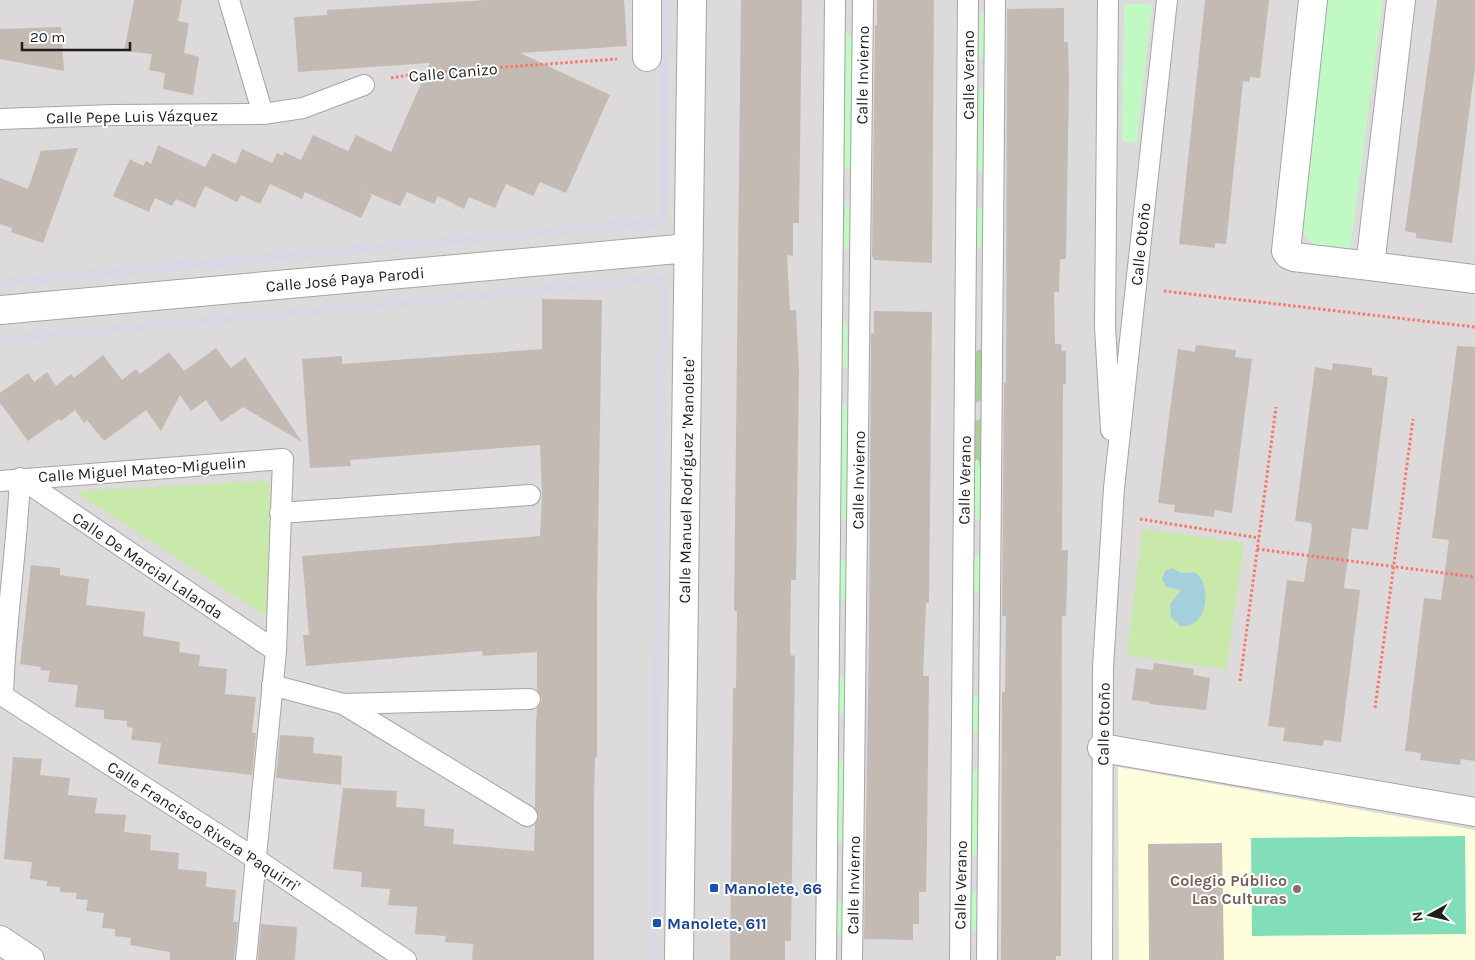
<svg xmlns="http://www.w3.org/2000/svg" width="1475" height="960" font-family="Karla,sans-serif">
	<style>
		.residential { fill: #dcdadb }
		.education { fill: #fffedc }
		.grass { fill: #c9e9aa }
		.forest { fill: #a9ce98 }
		.park { fill: #c0f9c4 }
		.pitch { fill: #82ddb9 }
		.plaza { fill: #d8d8e4 }
		.water { fill: #a4d0dc }
		.building { fill: #c3bab3 }
		.lines { fill: none; stroke-linecap: round; stroke-linejoin: round }
		.lane-casing { stroke: #a5a5a5; stroke-width: 22 }
		.street-casing { stroke: #a5a5a5; stroke-width: 30 }
		.path { stroke: #f8776b; stroke-width: 3; stroke-dasharray: 2.5 2.5; stroke-linecap: butt }
		.lane { stroke: #fff; stroke-width: 20 }
		.street { stroke: #fff; stroke-width: 28 }
		.transit-dot { fill: #1a4fb4; stroke: #fff; stroke-width: 2 }
		.education-dot { fill: #8d6e63; stroke: #fff; stroke-width: 2 }
		.labels { text-anchor: middle; stroke-width: 4; stroke-linejoin: round; paint-order: stroke }
		.street-label { font-size: 16px; fill: #1e1e1e; stroke: #fff }
		.education-label { font-size: 16px; font-weight: bold; fill: #785e54; stroke: #fff; text-anchor: end }
		.transit-label { font-size: 16px; font-weight: bold; fill: #164399; stroke: #fff; text-anchor: start }
	</style>
	<rect width="100%" height="100%" fill="#efebe4"/>
	<path class="residential" d="M0 0H1475V960H0Z"/>
	<path class="education" d="M1118 767 1475 830V960H1119Z"/>
	<path class="grass" d="M267 481 270 483 267 611 263 614 80 495 81 491Z
		M1142 529 1244 543 1226 670 1127 655Z"/>
	<path class="forest" d="M980 349 991 354 985 398 976 403 969 400 970 355Z
		M983 418 986 470H975L968 464 971 423Z"/>
	<path class="park" d="M1325 0H1383L1350 250 1313 245 1301 230Z
		M1127 4H1149L1152 7 1137 140 1135 142H1125L1122 139 1124 7Z
		M983 11 985 12V59L982 60 979 57 980 15Z
		M847 33 852 38 851 167 847 169 843 166 844 35Z
		M982 86 984 87V171L980 173 978 171 979 90Z
		M846 202 850 203 852 206 850 248 846 250 843 247Z
		M981 206 983 208V247L979 249 977 246V211Z
		M844 321 847 325V366L843 368H841V322Z
		M844 403 849 408 847 518 842 521 839 518 840 406Z
		M978 459 981 470V517L977 520 975 517 974 461Z
		M978 553 980 557V589L977 591 974 589V557Z
		M842 558 847 561V599L842 602 839 599V561Z
		M840 676 845 677 847 681 846 712 842 715 838 711Z
		M974 695 980 698 979 730 975 733 972 729Z
		M842 758 844 763 842 842 838 845 836 842 837 762 838 759Z
		M975 770 979 773 978 854 974 856 971 854 972 774Z
		M975 891 978 895 977 930 973 932 971 930V895Z
		M837 900H841L843 903V931L838 934 835 932Z"/>
	<path class="pitch" d="M1465 836 1466 934 1252 936 1251 838Z"/>
	<path class="plaza" d="M662 0H670L668 212 667 220 661 226 0 287V278L659 217Z
		M660 275 667 284 658 960H650L658 283 0 344V336Z
		M1004 343 1042 344V350H1006V383L1003 384 1005 450H1002V482L1006 483 1005 515H1001L1003 581 1000 582V615L1006 616V653H998Z"/>
	<path class="water" d="M1173 568 1181 573 1194 572C1213 582 1209 630 1180 626L1171 617 1170 604 1181 590 1166 587 1162 579 1165 571Z"/>
	<path class="building" d="M134 0H182L178 21 189 23 184 53 199 57 193 95 163 89 165 73 149 70 152 54 124 51Z
		M486 0H624L627 46 520 53 610 95 566 193 540 182 533 196 506 184 495 208 469 197 464 209 438 196 434 204 407 192 400 206 362 190 372 195 361 218 305 192 302 199 270 184 260 204 241 195 237 202 205 186 195 208 176 199 172 206 155 198 149 212 113 196 130 159 143 166 146 161 151 164 158 145 205 167 213 153 236 164 242 149 272 163 277 153 283 156 284 152 301 160 313 135 348 151 356 135 391 152 430 63 298 72 294 17 327 15V10Z
		M741 0H802L799 223H793V256L787 255 790 310H796L799 370 796 580H791L790 650 791 655 795 656 791 941H785V960H730L733 688H736L737 611H734Z
		M877 0H934L932 263 874 260 872 256 875 25H877Z
		M1205 0H1269L1260 78 1250 77 1249 82 1243 81 1226 244 1215 243V248L1179 244Z
		M1437 0H1475V67L1452 243 1416 238V233L1405 231Z
		M1064 8V42H1068L1069 81 1066 259H1060L1059 292H1054L1055 344H1061L1062 351H1066V384H1063L1062 550H1068L1066 616H1062L1061 956H1056V960H1001L1002 692H1005L1006 616H1002L1004 383H1006L1007 9Z
		M61 27 64 71 0 59V29Z
		M78 148 43 243 11 232 12 228 0 224V178L28 189 41 151Z
		M542 299 602 300 597 599V757H595L594 797V960H472L473 944 445 942 446 936 415 934 417 907 388 905 390 889 361 887 362 872 333 869 343 788 397 791 396 807 425 809 424 826 454 829 453 844 534 851 535 824 539 816 535 808 536 723 537 709 542 699 537 689V652L483 656 482 651 306 666 303 635H309L302 556 540 536 542 495 540 445 350 460 351 466 310 468 302 359 342 356V364L542 349Z
		M874 311 932 312 929 603H926L923 676H929L927 841 926 892H919V924H913V940L864 939 869 642 871 333H874Z
		M1196 345 1236 350 1235 357 1252 359 1232 513 1215 510 1214 517 1174 512 1175 505 1158 503 1178 349 1195 352Z
		M1457 346 1475 347V761L1461 759 1460 765 1420 760 1421 753 1405 751 1424 598 1441 600 1449 540 1432 538Z
		M216 348 231 368 245 357 302 442 243 407 221 422 206 400 191 411 180 395 161 431 146 410 104 441 87 420 84 423 75 410 61 421 59 419 28 441 0 403V393L28 373 34 382 47 372 56 386 71 374 74 378 103 355 122 380 136 369 140 374 169 352 184 371Z
		M1333 363 1372 368V375L1388 377 1368 530 1352 528 1344 588 1360 590 1341 742 1324 740 1323 746 1283 741 1285 728 1268 726 1287 580 1304 582 1312 529 1311 523 1295 521 1315 367 1332 370Z
		M31 565 60 568V575L89 579 86 605 145 612 143 636 180 642 179 652 200 655 199 666 227 669 225 694 256 697 252 733H256L252 775 158 764 161 743 131 740 133 728 127 727V721L104 719V710L75 707 78 685 48 682 50 671 40 670 41 667 20 664Z
		M1154 663 1194 669 1193 675 1210 678 1206 710 1149 704V702L1132 700 1136 668 1153 670Z
		M280 735 314 737 313 753 342 756 341 785 276 778Z
		M13 757 42 759 40 775 70 778 68 795 97 798 95 813 126 815 124 832 151 835 150 850 179 853 178 869 207 872 206 887 236 890 233 922H238L234 960H170V952L130 945 131 938 115 936V929L102 928 104 913 86 911 88 900 76 899 77 893 60 892V887L47 886V881L30 879 32 862 4 859Z
		M1222 843 1224 960H1149L1148 844Z
		M261 924 297 927 295 960H258Z"/>
	<g class="lines">
		<defs>
			<path id="lane" d="M229 0 263 114
				M1108 0 1105 327 1111 430
				M0 119 113 115 263 114 303 108 364 85
				M20 478 276 651
				M0 481 283 459 276 651 246 960
				M280 513 530 495
				M272 685 343 704 527 816
				M0 694 256 859 406 960
				M3 696C5 623 17 551 20 478
				M343 704 530 699
				M826 960 835 0
				M852 960 863 0
				M960 960 968 0
				M987 960 995 0
				M1102 960 1103 668 1114 488 1167 0"/>
			<path id="street" d="M647 0V57
				M1313 0 1286 251 1289 255 1294 257 1370 266 1401 0
				M1370 266 1475 279
				M0 310 689 248
				M1102 748 1475 812
				M0 940 30 960
				M679 960 692 0"/>
		</defs>
		<use href="#lane" class="lane-casing"/>
		<use href="#street" class="street-casing"/>
		<path class="path" d="M391 78 421 73 617 59
			M1164 291 1475 327
			M1140 519 1259 538
			M1257 549 1475 577
			M1240 681 1276 407
			M1375 708 1413 419"/>
		<use href="#lane" class="lane"/>
		<use href="#street" class="street"/>
	</g>
	<g class="transit-dot">
		<rect x="709" y="883" width="10" height="10" rx="2.5"/>
		<rect x="652" y="918" width="10" height="10" rx="2.5"/>
	</g>
	<circle class="education-dot" cx="1297" cy="889" r="5"/>
	<g class="labels">
		<g class="street-label">
			<text transform="translate(453 72) rotate(-5)" y="6">Calle Canizo</text>
			<text transform="translate(862 75) rotate(-89)" y="6">Calle Invierno</text>
			<text transform="translate(968 75) rotate(-90)" y="6">Calle Verano</text>
			<text transform="translate(132 116) rotate(-1)" y="6">Calle Pepe Luis Vázquez</text>
			<text transform="translate(1140 244) rotate(-84)" y="6">Calle Otoño</text>
			<text transform="translate(345 279) rotate(-5)" y="6">Calle José Paya Parodi</text>
			<text transform="translate(142 469) rotate(-4)" y="6">Calle Miguel Mateo-Miguelin</text>
			<text transform="translate(686 480) rotate(-89)" y="6">Calle Manuel Rodríguez 'Manolete'</text>
			<text transform="translate(858 480) rotate(-89)" y="6">Calle Invierno</text>
			<text transform="translate(964 480) rotate(-89)" y="6">Calle Verano</text>
			<text transform="translate(148 565) rotate(34)" y="6">Calle De Marcial Lalanda</text>
			<text transform="translate(1103 724) rotate(-89)" y="6">Calle Otoño</text>
			<text transform="translate(204 826) rotate(33)" y="6">Calle Francisco Rivera 'Paquirri'</text>
			<text transform="translate(853 885) rotate(-89)" y="6">Calle Invierno</text>
			<text transform="translate(960 885) rotate(-89)" y="6">Calle Verano</text>
		</g>
		<g class="education-label">
			<text x="1287" y="886">Colegio Público<tspan x="1287" dy="18">Las Culturas</tspan></text>
		</g>
		<g class="transit-label">
			<text x="724" y="894">Manolete, 66</text>
			<text x="667" y="929">Manolete, 611</text>
		</g>
	</g>
	<g transform="translate(1430 915) rotate(262)" stroke="#ffffff" stroke-width="4" paint-order="stroke">
	<path d="M0-4L9 19L0 12L-9 19Z" fill="#1e1e1e"/>
	<text y="-8" font-size="14" font-weight="bold" text-anchor="middle" fill="#1e1e1e">N</text>
	</g>
	<path d="M22 42v8h108v-8" fill="none" stroke="#1e1e1e" stroke-width="2.5"/>
	<text x="30" y="42" font-size="15" fill="#1e1e1e" stroke="#ffffff" stroke-width="4" paint-order="stroke">20 m</text>
</svg>
